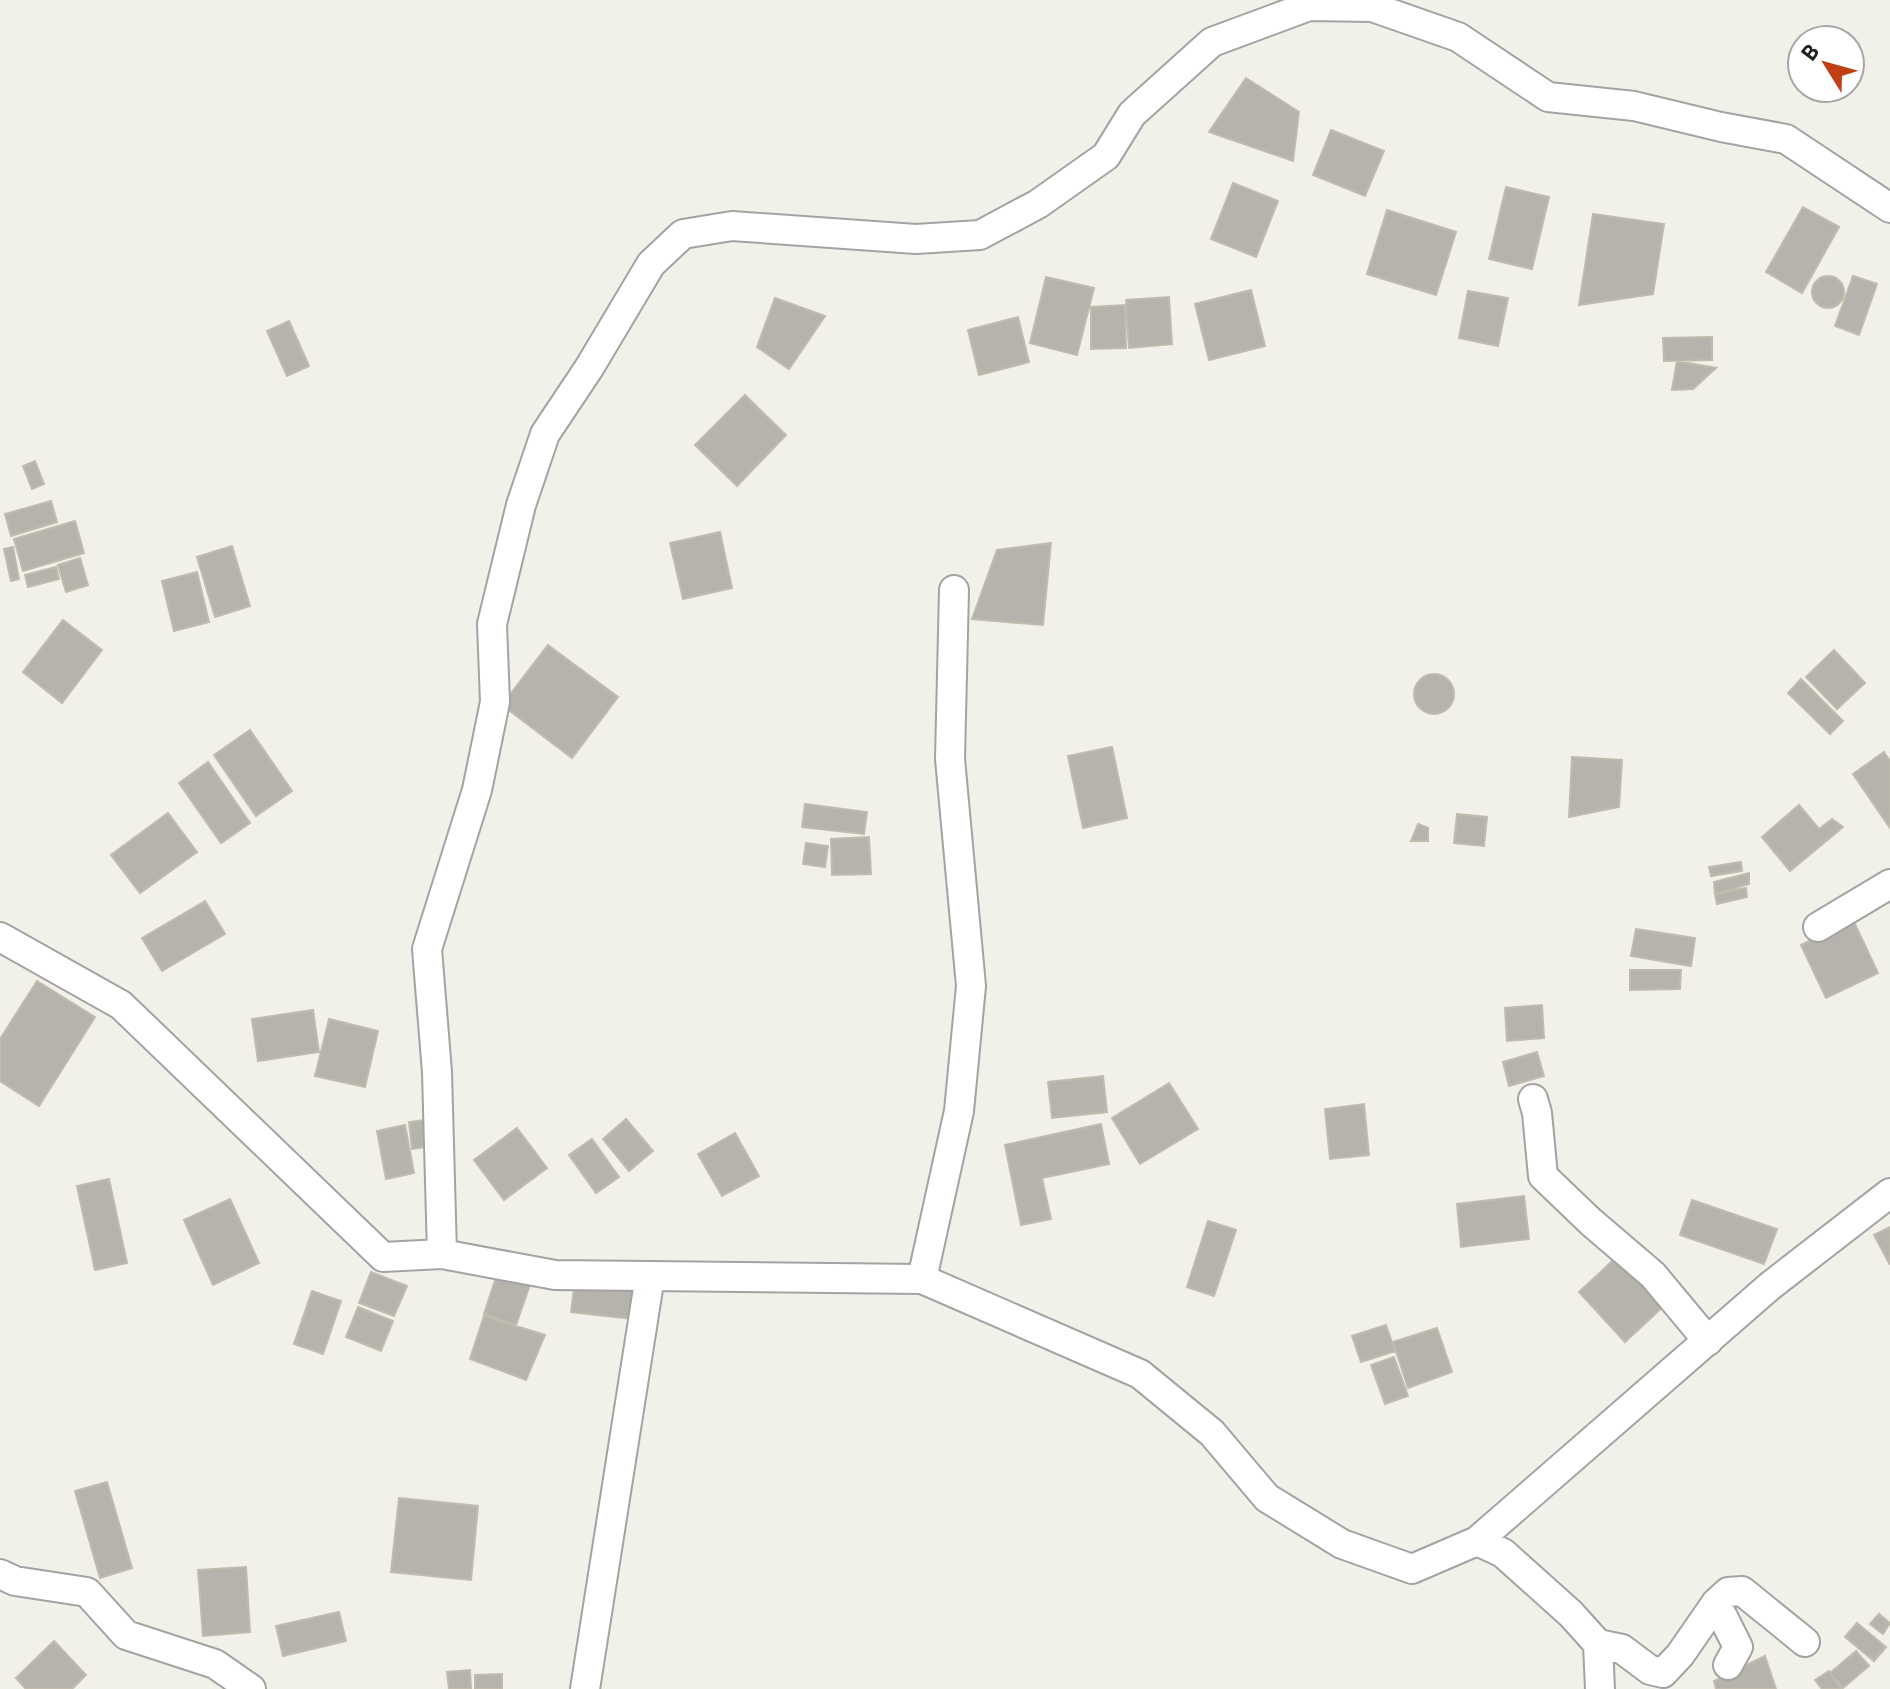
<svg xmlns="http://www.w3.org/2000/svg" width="1890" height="1689" font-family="Barlow,sans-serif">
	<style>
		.building { fill: #b6b3ac; stroke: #c1bbad; stroke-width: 2 }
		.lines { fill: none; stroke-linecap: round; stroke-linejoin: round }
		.street-casing { stroke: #a3a3a3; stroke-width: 32 }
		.street { stroke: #fff; stroke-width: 28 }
	</style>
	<rect width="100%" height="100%" fill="#f1f0e9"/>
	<path class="building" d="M1246 78 1299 112 1293 161 1209 132Z
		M1331 130 1384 151 1365 196 1313 175Z
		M1233 183 1278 201 1256 257 1211 239Z
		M1506 187 1549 197 1532 269 1489 259Z
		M1803 207 1839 227 1802 293 1766 272Z
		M1387 210 1456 232 1436 295 1367 274Z
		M1593 214 1664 224 1653 294 1579 305Z
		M1853 276 1877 284 1859 335 1835 326Z
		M1812 292a16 16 0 1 1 32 0a16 16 0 1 1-32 0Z
		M1046 277 1094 288 1077 355 1030 343Z
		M1251 290 1265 346 1209 360 1195 304Z
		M1468 291 1508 298 1498 346 1459 338Z
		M1169 297 1172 344 1129 348 1126 300Z
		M775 298 825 316 789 369 757 347Z
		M1125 305 1126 348 1091 349V307Z
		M1018 317 1029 362 979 375 968 330Z
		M289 321 309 366 287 376 267 331Z
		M1712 337V360L1664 361 1663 338Z
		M1677 361 1716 368 1693 389 1672 390Z
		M745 395 786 435 737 486 695 445Z
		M35 461 44 484 32 489 23 466Z
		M51 501 57 522 11 536 5 514Z
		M75 521 84 553 23 571 14 539Z
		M720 532 732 588 683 599 670 543Z
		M1051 543 1043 625 972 619 997 550Z
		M232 546 250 606 215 617 197 557Z
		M13 547 19 579 11 581 4 549Z
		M80 558 88 585 66 592 58 565Z
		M56 567 59 579 28 587 25 575Z
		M197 572 209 622 174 631 162 581Z
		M63 620 102 650 62 703 23 672Z
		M548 645 618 697 572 758 502 705Z
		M1834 650 1865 683 1837 709 1806 677Z
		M1414 694a20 20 0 1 1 40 0a20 20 0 1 1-40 0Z
		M1801 679 1843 721 1830 734 1788 693Z
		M250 730 292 791 256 816 214 755Z
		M1112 747 1127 818 1083 828 1068 756Z
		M1884 752 1890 761V828L1853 774Z
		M1572 757 1622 760 1619 807 1569 817Z
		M208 762 250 823 221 843 179 783Z
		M805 804 867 812 864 834 802 827Z
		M1799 805 1819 829 1832 819 1843 827 1790 871 1762 837Z
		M168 813 197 852 140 893 111 855Z
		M1457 814 1487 817 1484 846 1454 843Z
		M1418 824 1428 828V841H1411Z
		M869 837 871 874 832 875 831 839Z
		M806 843 828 846 825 867 803 864Z
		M1741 862 1742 871 1711 876 1709 867Z
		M1749 873V884L1715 894 1714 882Z
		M1746 888 1747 897 1717 904 1715 894Z
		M205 901 225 934 162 971 142 938Z
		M1853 920 1878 973 1826 998 1801 945Z
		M1636 929 1695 938 1691 966 1631 956Z
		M1630 970H1681L1680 989 1630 990Z
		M37 981 95 1017 39 1106 0 1081V1039Z
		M1542 1005 1544 1038 1507 1041 1505 1008Z
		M313 1010 319 1052 258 1061 252 1019Z
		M329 1019 378 1031 365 1087 315 1076Z
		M1537 1052 1544 1076 1509 1086 1503 1062Z
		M1103 1076 1107 1112 1052 1118 1048 1082Z
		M1169 1083 1198 1129 1140 1164 1112 1118Z
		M1364 1104 1369 1155 1330 1159 1325 1109Z
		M432 1119 436 1146 412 1149 409 1122Z
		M626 1119 653 1151 629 1171 603 1139Z
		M1101 1124 1109 1164 1042 1178 1051 1219 1021 1225 1005 1145Z
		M405 1125 414 1173 386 1179 377 1131Z
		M517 1128 547 1168 504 1200 474 1160Z
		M735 1133 759 1176 722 1196 698 1154Z
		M592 1139 619 1177 596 1193 569 1155Z
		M109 1179 127 1263 95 1270 77 1186Z
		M1524 1196 1529 1239 1461 1247 1457 1204Z
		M230 1199 259 1263 213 1285 184 1220Z
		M1692 1200 1777 1229 1764 1264 1680 1235Z
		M1208 1221 1236 1230 1214 1296 1187 1287Z
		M1890 1227V1265L1874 1235Z
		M1621 1253 1667 1303 1625 1342 1579 1292Z
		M500 1265 533 1276 516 1325 484 1314Z
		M371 1272 407 1286 394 1316 359 1303Z
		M575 1281 636 1288 632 1319 571 1312Z
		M312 1291 341 1301 323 1354 294 1344Z
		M358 1307 393 1321 381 1351 346 1337Z
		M484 1316 545 1335 526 1380 470 1359Z
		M1386 1325 1395 1351 1361 1362 1352 1336Z
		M1437 1328 1452 1372 1408 1388 1393 1342Z
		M1394 1357 1408 1396 1385 1404 1371 1365Z
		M107 1482 132 1568 100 1578 75 1491Z
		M399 1498 478 1506 471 1580 391 1572Z
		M246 1567 250 1632 203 1636 198 1570Z
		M339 1612 346 1641 283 1656 276 1626Z
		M1879 1614 1890 1623 1883 1634 1870 1624Z
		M1857 1623 1886 1647 1874 1661 1845 1637Z
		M54 1641 86 1675 72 1689H26L16 1678Z
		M1856 1651 1869 1666 1843 1688 1830 1673Z
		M1765 1656 1776 1689H1716L1714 1681Z
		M470 1670 471 1689H449L447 1672Z
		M1829 1671 1841 1689H1822L1815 1680Z
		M502 1674V1689H475V1675Z"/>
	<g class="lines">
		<defs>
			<path id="street" d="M1818 927 1890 884
				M0 937 121 1005 383 1257 442 1254 555 1275 922 1279 1140 1374 1212 1433 1267 1498 1342 1544 1412 1569 1477 1541 1770 1286 1890 1193
				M1533 1099 1537 1113 1543 1176 1591 1222 1653 1275 1708 1341
				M442 1254 437 1072 427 949 477 790 495 702 492 624 521 505 545 434 589 368 651 264 683 234 732 226 916 239 980 235 1038 204 1106 156 1132 114 1212 42 1309 6 1372 7 1458 37 1548 97 1634 106 1721 127 1786 139 1890 208
				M922 1279 959 1111 971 986 950 759 954 590
				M1477 1541 1503 1553 1571 1614 1598 1644 1622 1649 1650 1670 1663 1673 1680 1655 1716 1603 1728 1592 1742 1591 1805 1642
				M0 1574 15 1581 87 1592 126 1635 215 1664 251 1689
				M1716 1603 1738 1647 1728 1665
				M1598 1644 1600 1689
				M585 1689 650 1276"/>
		</defs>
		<use href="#street" class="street-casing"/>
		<use href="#street" class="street"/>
	</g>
	<g transform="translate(1826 64) rotate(307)"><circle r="38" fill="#ffffff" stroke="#a7a7a7" stroke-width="2"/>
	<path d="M0-6L14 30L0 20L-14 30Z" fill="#c03f13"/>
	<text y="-12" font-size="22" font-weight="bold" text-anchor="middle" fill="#222222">B</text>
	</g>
</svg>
